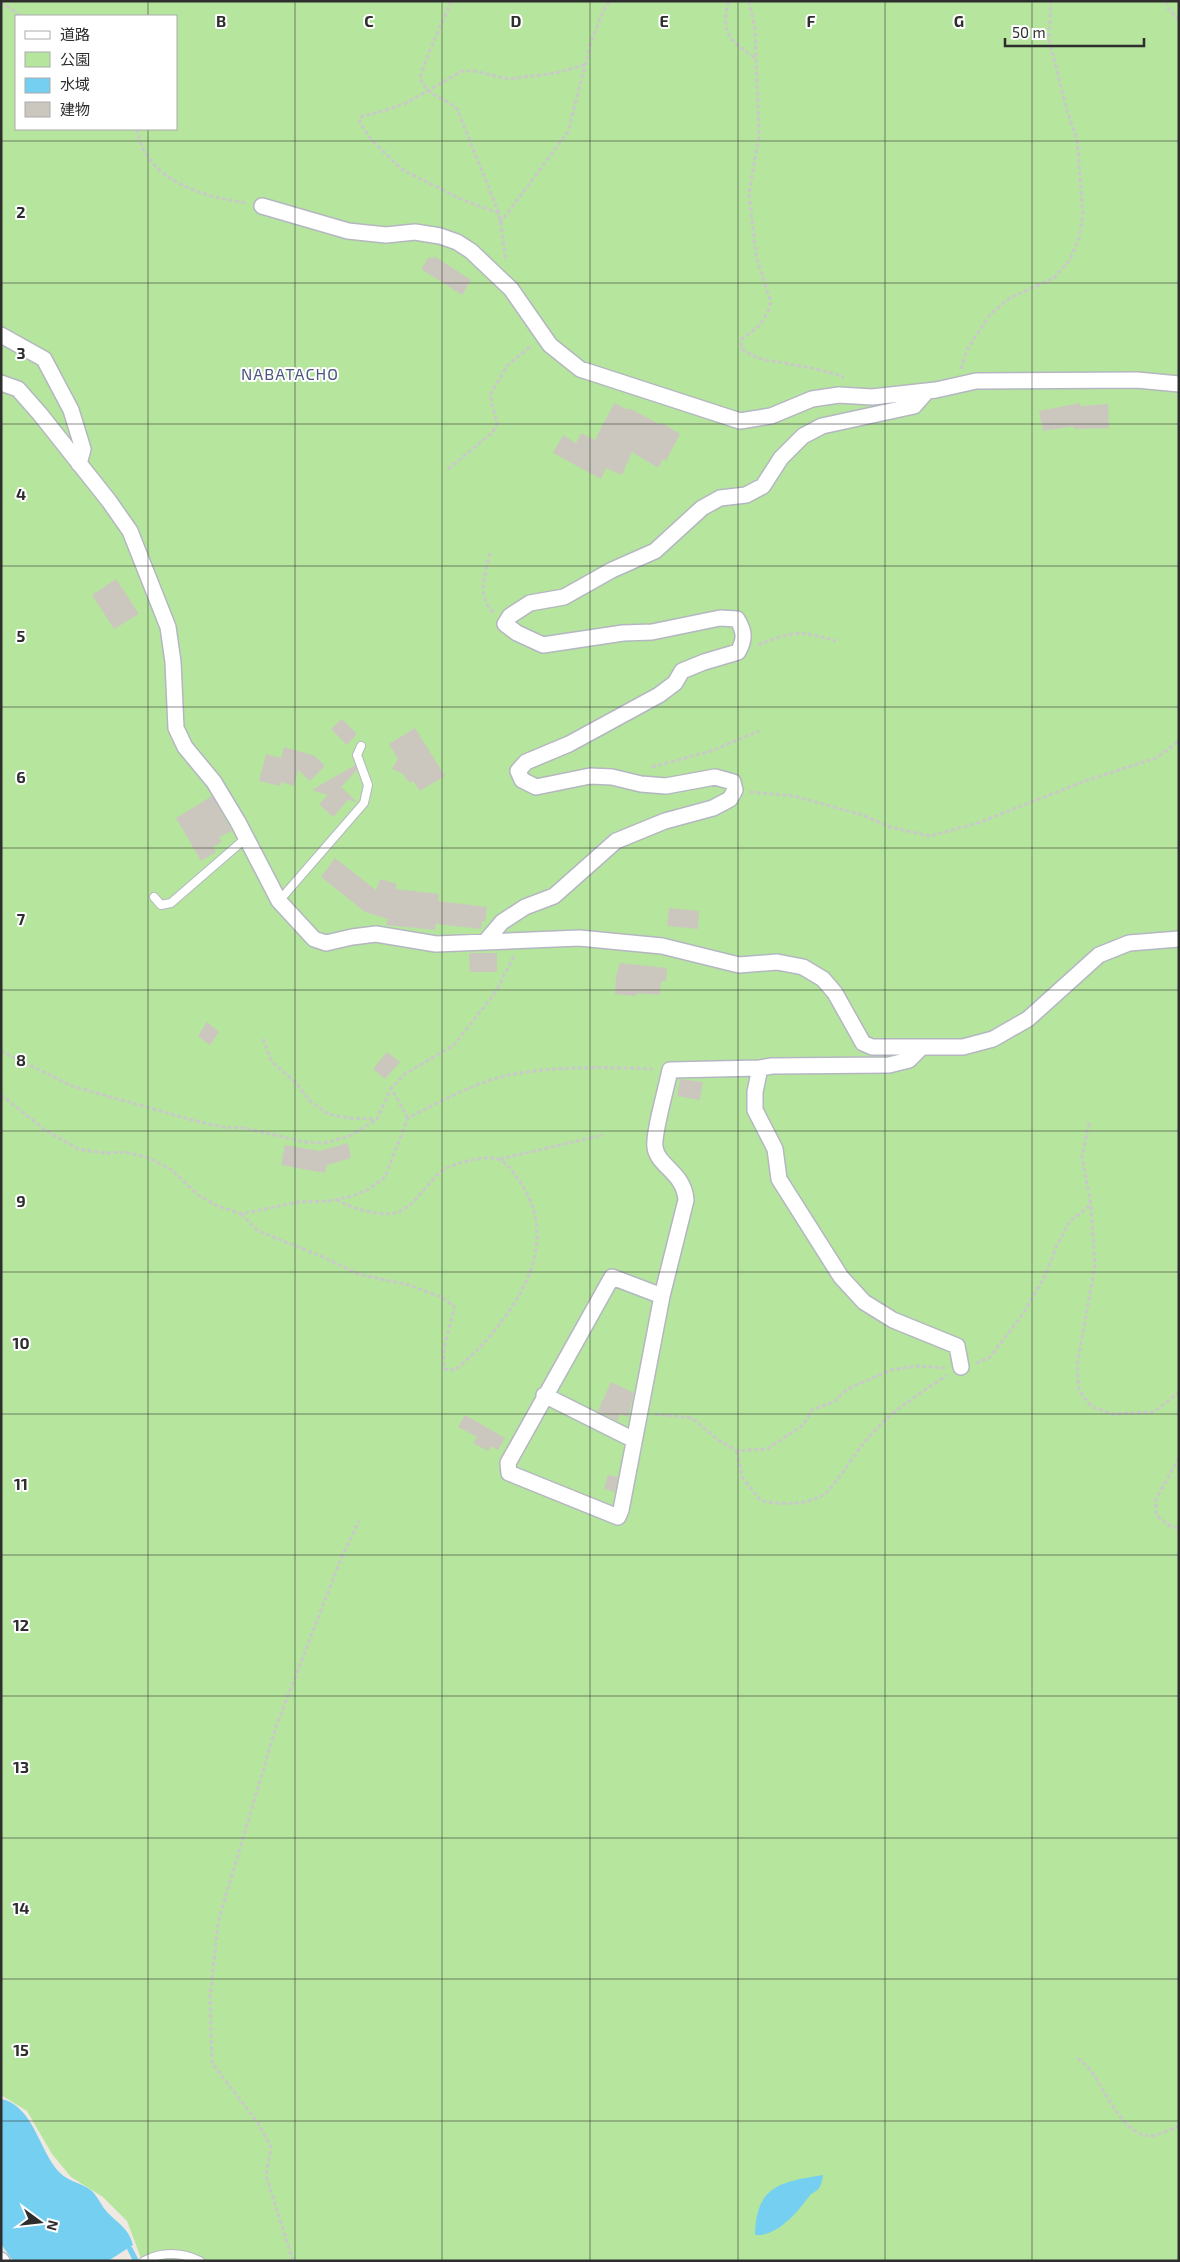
<svg xmlns="http://www.w3.org/2000/svg" width="1180" height="2262" font-family="'Exo 2','Noto Sans JP',sans-serif">
	<style>
		.green { fill: #b6e59e; fill-rule: evenodd }
		.water { fill: #75cff0 }
		.lines { fill: none; stroke-linecap: round; stroke-linejoin: round }
		.stream { stroke: #75cff0; stroke-width: 5.5 }
		.building { fill: #cbc7bf }
		.service-casing { stroke: #b4b7c1; stroke-width: 10 }
		.minor-casing { stroke: #b4b7c1; stroke-width: 18 }
		.path { stroke: #c9c9c9; stroke-width: 3; stroke-dasharray: 4 2.5; stroke-linecap: butt }
		.service { stroke: #fff; stroke-width: 8 }
		.minor { stroke: #fff; stroke-width: 15 }
		.grid { fill: none; stroke: #2e2e2e; stroke-width: 1; stroke-opacity: 0.55 }
		.labels { text-anchor: middle; stroke-width: 4; stroke-linejoin: round; paint-order: stroke }
		.neighbourhood-label { font-size: 16px; letter-spacing: 1px; fill: #4d5680; stroke: #fff }
		.grid-label { font-size: 16px; text-anchor: middle; font-weight: bold; fill: #2e2e2e; stroke: #fff; stroke-width: 4; stroke-linejoin: round; paint-order: stroke }
	</style>
	<rect width="100%" height="100%" fill="#efe9e1"/>
	<path class="green" d="M1 1H1179V2261H142L127 2221 103 2197 71 2177 52 2154 27 2111 1 2095ZM16 16H176V129H16Z"/>
	<path class="water" d="M1 2099C30 2104 39 2145 54 2166 66 2183 80 2181 92 2191 98 2197 102 2207 108 2213 119 2224 129 2229 133 2245L108 2261H13L1 2244Z
		M823 2175C820 2195 816 2187 807 2199 796 2214 776 2237 755 2235 756 2185 781 2182 823 2175Z"/>
	<g class="lines">
		<path class="stream" d="M130 2249 136 2261"/>
	</g>
	<path class="building" d="M434 256 471 280 462 295 421 269 429 257 433 259Z
		M614 403 628 410 629 408 661 425 662 423 680 434 666 461 663 459 658 468 632 452 622 475 606 468 601 479 553 453 563 435 576 443 581 433 595 440Z
		M1080 403V406L1108 404 1109 428 1074 429V426L1043 431 1039 411Z
		M116 579 139 614 114 629 92 595Z
		M342 719 357 734 347 745 331 729Z
		M415 728 445 776 420 791 413 781 410 783 402 773 392 769 398 759 389 744Z
		M284 747 315 756 325 766 310 781 298 770 294 786 281 782 280 786 259 781 266 754 281 758Z
		M355 765 357 770 341 787 357 802 348 800 333 817 319 804 328 795 312 790Z
		M212 796 232 831 219 837 222 842 213 847 216 852 201 861 176 818Z
		M335 858 376 890 380 879 397 884 395 889 439 894 438 901 487 907 485 922 482 921 481 929 436 924 435 930 386 925 388 919 365 912 321 877Z
		M669 908 699 911 698 929 667 926Z
		M469 953H497V972H470Z
		M620 963 667 968 666 981H661L660 995 637 993 636 996 615 994 616 976Z
		M207 1022 219 1032 210 1045 198 1036Z
		M387 1052 400 1062 385 1079 373 1069Z
		M680 1079 703 1082 700 1100 677 1096Z
		M348 1143 351 1158 327 1165 325 1173 281 1165 285 1145 319 1151Z
		M611 1382 634 1393 628 1417 620 1414 617 1421 598 1411Z
		M465 1415 505 1438 498 1450 491 1446 488 1451 473 1443 477 1437 458 1427Z
		M608 1475 618 1477 615 1492 604 1489Z"/>
	<g class="lines">
		<defs>
			<path id="service" d="M154 897 161 905 171 903 246 838
				M279 901 364 803 368 785 357 755 361 746
				M144 2261C163 2251 181 2252 200 2261"/>
			<path id="minor" d="M262 206 348 231 386 235 415 232 440 236 457 242 471 251 511 289 550 345 580 369 740 421 771 416 812 399 839 395 872 397 936 390 976 381 1137 380 1179 384
				M1 335 44 359 71 410 83 449 79 464
				M1 383 18 389 40 414 109 501 130 531 168 627 173 662 176 728 185 747 214 782 238 822 279 901 314 939 326 943 352 937 376 934 436 944 579 938 662 946 739 965 777 962 803 967 823 979 835 993 863 1043 872 1047H963L993 1039 1028 1019 1099 955 1129 943 1179 939
				M485 942 502 922 525 907 554 896 616 841 665 821 713 808 730 799 735 790 733 782 715 777 666 786 641 784 612 777 590 776 536 787 522 780 518 771 526 762 569 744 659 695 675 683 682 671 704 662 738 652C745 639 745 632 737 619L720 618 652 632 623 633 543 645 517 633 505 624 510 616 530 603 564 597 612 570 655 551 702 508 720 498 746 495 763 486 781 458 803 436 822 426 914 406 927 391
				M922 1047 909 1060 889 1065 772 1066 760 1068 755 1092V1110L775 1149 779 1179 841 1277 864 1302 893 1320 957 1346 961 1367
				M662 1296 612 1277 508 1463 509 1473 618 1517 621 1510 662 1296 686 1200C684 1172 657 1166 655 1147 653 1134 667 1086 670 1070L760 1068
				M544 1395 634 1440
				M1 2260 2 2261"/>
		</defs>
		<use href="#service" class="service-casing"/>
		<use href="#minor" class="minor-casing"/>
		<path class="path" d="M451 1C441 28 427 52 420 79 431 99 442 95 457 109L499 213 506 261
			M728 1C721 37 729 38 756 59
			M749 1 755 28 759 136 749 193 756 256 771 302 768 312 759 326 742 339 741 348C756 361 771 360 789 364 808 367 827 371 844 377
			M1166 1 1168 8 1179 21
			M1 2 21 16
			M137 129C145 180 202 197 247 203
			M499 213 463 200 401 169 370 138 360 123V117L390 109 408 102 462 71H474L509 79 556 73 587 64
			M500 223 568 132 591 42 605 7 610 1
			M961 369 967 350 990 314 1010 298 1054 278 1070 260 1079 238 1083 215 1077 139 1067 111 1049 39 1051 1
			M448 469 493 432 497 423 490 395 507 366 532 345
			M490 553C485 575 476 595 494 613
			M758 645C794 631 799 630 836 641
			M652 767 711 751 759 731
			M750 792 794 796 862 815 890 827 930 836 978 823 1085 781 1156 758 1179 741
			M263 1039 272 1062 296 1083 309 1100 328 1114 348 1118 375 1119
			M1 1051 72 1086 196 1121 222 1127 245 1128 304 1142 325 1143 350 1136 377 1119 391 1088
			M1 1095 45 1130 78 1149 105 1153 126 1152 149 1158 172 1170 198 1195 216 1205 241 1214 298 1202 329 1201 353 1196 369 1189 385 1177 408 1118C439 1102 480 1080 514 1074 560 1066 608 1067 653 1069
			M408 1118 391 1088 405 1074 454 1045 495 993 514 956
			M1089 1123 1082 1157 1091 1205
			M500 1159 603 1135
			M241 1214 258 1231 321 1256 358 1274 409 1285 441 1297 454 1306C451 1329 441 1345 444 1369L455 1370C483 1347 507 1319 524 1286 543 1248 542 1210 516 1176 512 1171 507 1163 500 1160 490 1154 460 1162 449 1167 428 1177 420 1203 398 1212 383 1218 350 1208 337 1200
			M976 1363 989 1358 1023 1314 1046 1274 1057 1245 1070 1221 1091 1205 1095 1266 1077 1365 1079 1391 1092 1407 1113 1414 1154 1412 1179 1392
			M655 1414 692 1418 718 1440 737 1451 767 1449 803 1425 813 1409 834 1402 847 1389 891 1370 917 1366 945 1368
			M737 1451 742 1477 761 1501C781 1504 802 1506 821 1496 834 1490 856 1450 869 1437 892 1410 918 1395 947 1375
			M1179 1458 1156 1499V1515L1170 1526 1179 1528
			M1078 2058C1083 2063 1090 2069 1094 2075 1105 2092 1125 2136 1150 2136 1158 2136 1171 2129 1179 2126
			M293 2261 266 2175 271 2147 258 2123 212 2063 210 1997 218 1922 276 1727 340 1561 359 1521"/>
		<use href="#service" class="service"/>
		<use href="#minor" class="minor"/>
	</g>
	<path class="grid" d="M148 1V16M295 1V2261M442 1V2261M590 1V2261M738 1V2261M885 1V2261M1032 1V2261M148 129V2261M1 141H1179M1 283H1179M1 424H1179M1 566H1179M1 707H1179M1 848H1179M1 990H1179M1 1131H1179M1 1272H1179M1 1414H1179M1 1555H1179M1 1696H1179M1 1838H1179M1 1979H1179M1 2121H1179"/>
	<g class="labels">
		<g class="neighbourhood-label">
			<text x="290" y="380">NABATACHO</text>
		</g>
	</g>
	<g class="grid-label">
		<text x="221" y="27">B</text>
		<text x="369" y="27">C</text>
		<text x="516" y="27">D</text>
		<text x="664" y="27">E</text>
		<text x="811" y="27">F</text>
		<text x="959" y="27">G</text>
		<text x="21" y="218">2</text>
		<text x="21" y="359">3</text>
		<text x="21" y="500">4</text>
		<text x="21" y="642">5</text>
		<text x="21" y="783">6</text>
		<text x="21" y="925">7</text>
		<text x="21" y="1066">8</text>
		<text x="21" y="1207">9</text>
		<text x="21" y="1349">10</text>
		<text x="21" y="1490">11</text>
		<text x="21" y="1631">12</text>
		<text x="21" y="1773">13</text>
		<text x="21" y="1914">14</text>
		<text x="21" y="2056">15</text>
	</g>
	<rect width="1180" height="2262" fill="none" stroke="#2e2e2e" stroke-width="5"/>
	<rect x="15" y="15" width="162" height="115" fill="#ffffff" stroke="#ababab"/>
	<rect x="25" y="31" width="25" height="8" fill="#ffffff" stroke="#ababab"/>
	<text x="60" y="40" font-size="15" fill="#2e2e2e">道路</text>
	<rect x="25" y="52" width="25" height="15" fill="#b6e59e" stroke="#ababab"/>
	<text x="60" y="65" font-size="15" fill="#2e2e2e">公園</text>
	<rect x="25" y="78" width="25" height="15" fill="#75cff0" stroke="#ababab"/>
	<text x="60" y="90" font-size="15" fill="#2e2e2e">水域</text>
	<rect x="25" y="102" width="25" height="15" fill="#cbc7bf" stroke="#ababab"/>
	<text x="60" y="115" font-size="15" fill="#2e2e2e">建物</text>
	<g transform="translate(40 2222) rotate(105)" stroke="#ffffff" stroke-width="4" paint-order="stroke">
	<path d="M0-4L9 19L0 12L-9 19Z" fill="#2e2e2e"/>
	<text y="-8" font-size="14" font-weight="bold" text-anchor="middle" fill="#2e2e2e">N</text>
	</g>
	<path d="M1005 38v8h139v-8" fill="none" stroke="#2e2e2e" stroke-width="2.5"/>
	<text x="1012" y="38" font-size="15" fill="#2e2e2e" stroke="#ffffff" stroke-width="4" paint-order="stroke">50 m</text>
</svg>
